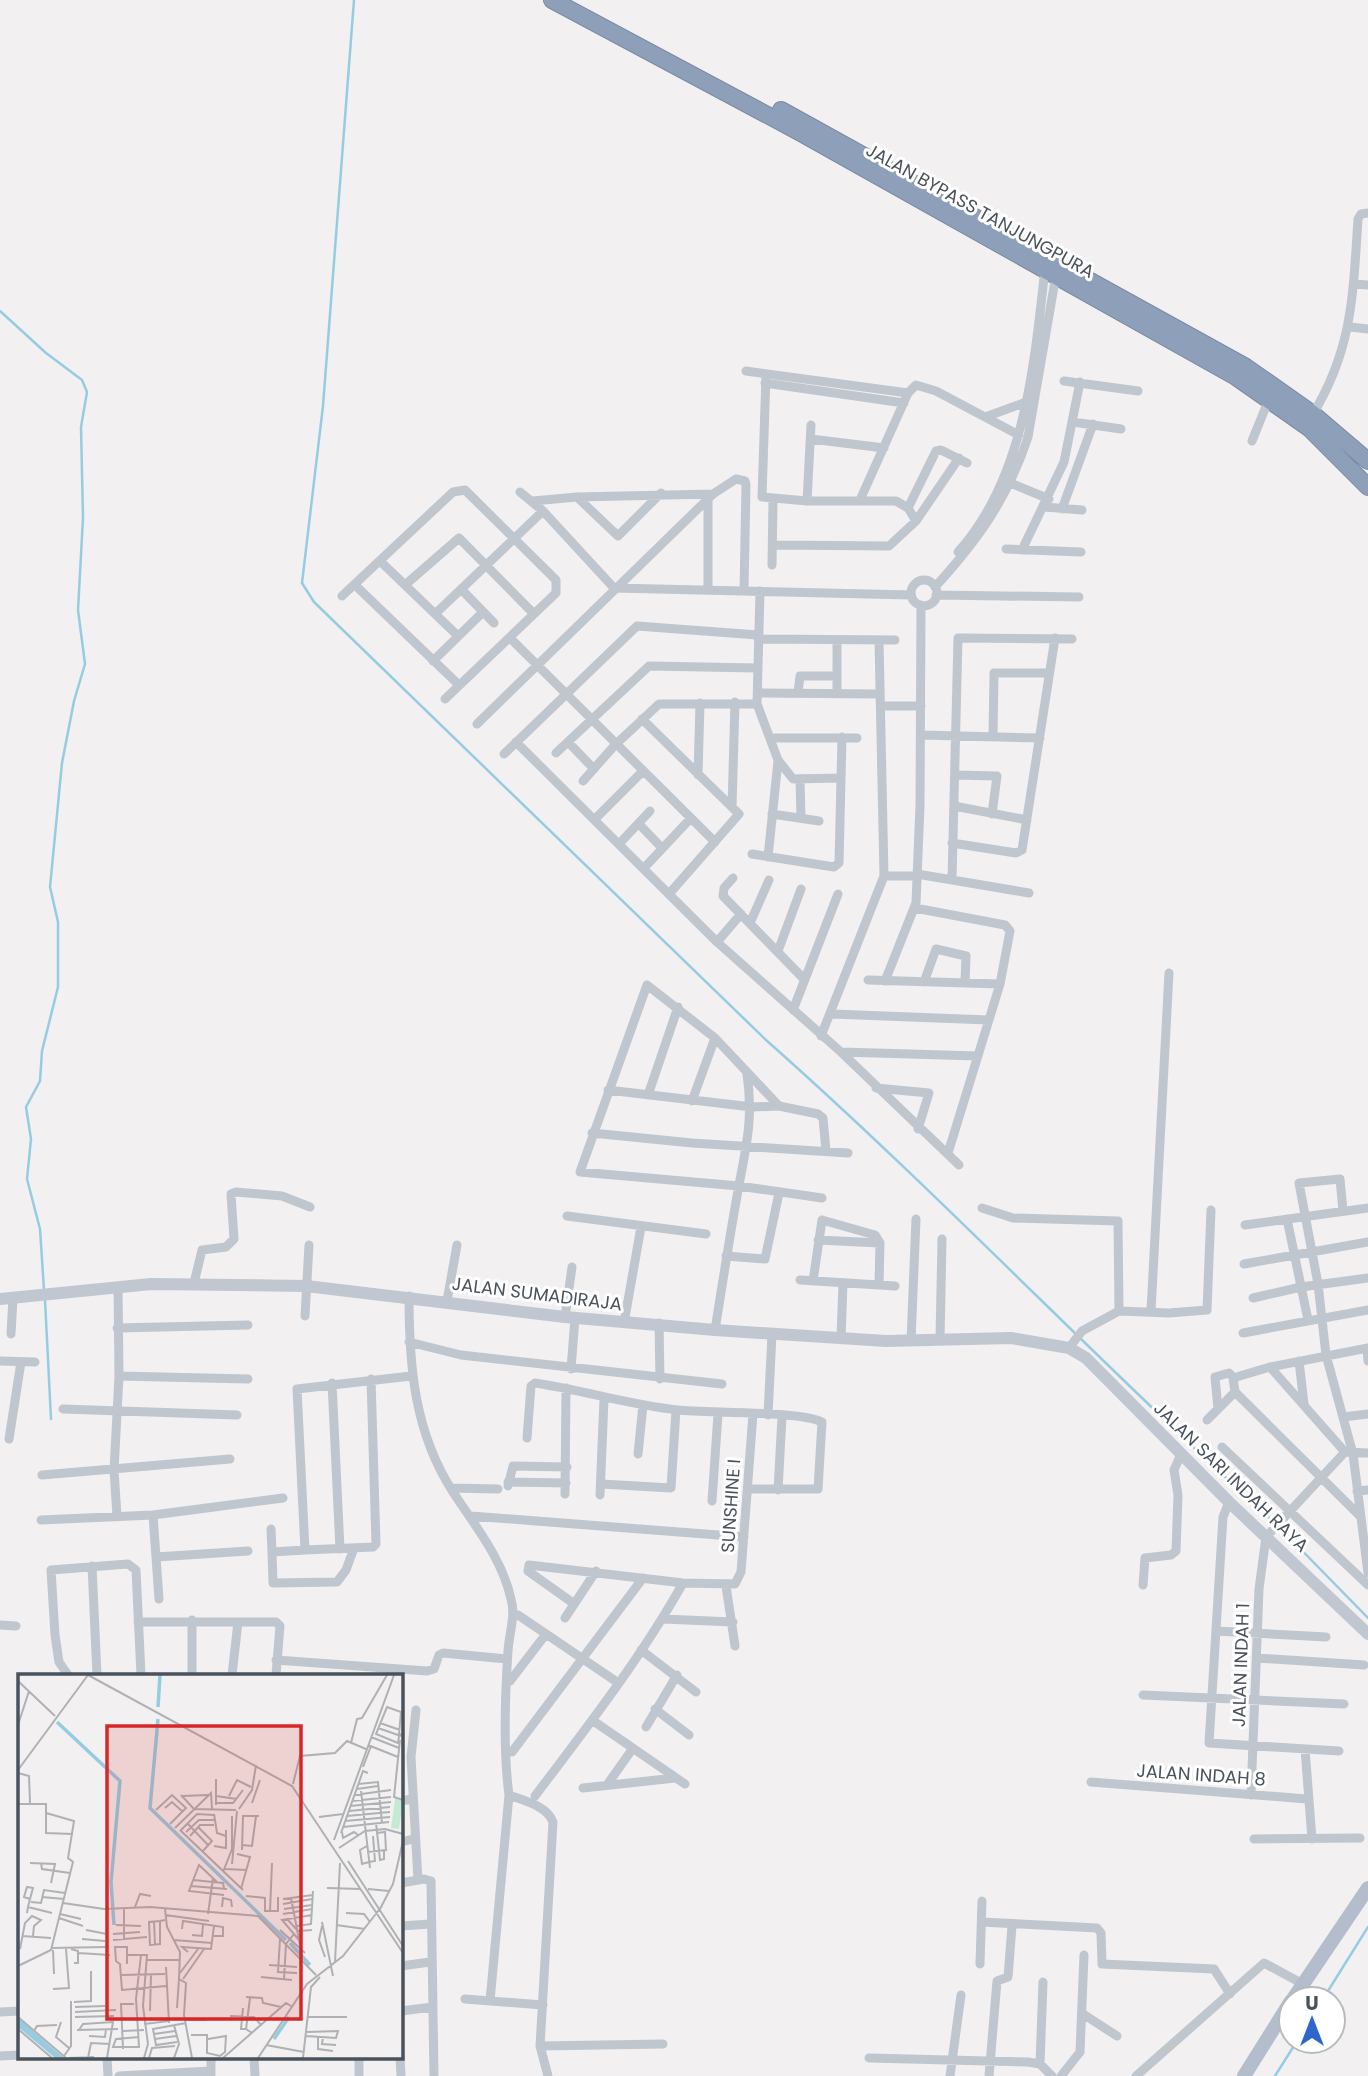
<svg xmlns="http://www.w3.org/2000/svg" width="1368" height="2076" font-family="Poppins,sans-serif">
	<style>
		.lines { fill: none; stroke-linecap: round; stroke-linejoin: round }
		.stream { stroke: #96cce2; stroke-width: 2.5 }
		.highway-casing { stroke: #798aa5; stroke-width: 18 }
		.street { stroke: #c0c6cd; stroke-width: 9 }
		.secondary { stroke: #c0c7d1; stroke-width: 12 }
		.primary { stroke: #b3bdcb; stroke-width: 14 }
		.highway { stroke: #8e9fb9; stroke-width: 16 }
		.labels { text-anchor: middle; stroke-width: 6; stroke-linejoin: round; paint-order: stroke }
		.street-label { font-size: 18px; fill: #4a525b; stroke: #fff }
		.inset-river { fill: none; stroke: #96cce2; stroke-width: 3.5 }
		.inset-road { fill: none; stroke: #afb1b4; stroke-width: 2 }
		.view { fill: #d62828; fill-opacity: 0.15; stroke: #d62828; stroke-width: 3.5 }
		.inset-edge { fill: none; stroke: #4a525b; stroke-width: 3.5 }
	</style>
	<rect width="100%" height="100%" fill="#f2f0f0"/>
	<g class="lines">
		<path class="stream" d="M354 0 323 406 302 583 314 602 766 1040C941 1195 1102 1366 1275 1523
			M0 311 46 353 82 380 87 392 81 427 83 518 78 610 85 664 74 701 62 763 50 887 58 922V987L42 1051 40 1081 26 1107 31 1139 27 1179 40 1229 44 1290
			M45 1300 51 1419
			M1280 1528 1368 1618
			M1323 1999 1368 1927
			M1275 2076 1297 2041"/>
		<defs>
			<path id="highway" d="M552 0 801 133 1236 377 1309 428 1368 487
				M781 110 1246 367 1313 414 1368 461"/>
		</defs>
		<use href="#highway" class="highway-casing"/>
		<path class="street" d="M1354 284 1368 285
			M1350 327 1368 329
			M746 371 908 393
			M766 375 762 497 807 501H896L908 508 916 521
			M1064 381 1138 391
			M765 383 904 403
			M1313 414C1353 348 1353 293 1358 219L1361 214 1368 213
			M988 416 1029 401
			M1073 422 1121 429
			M811 439 884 448
			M1252 441 1269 399
			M1008 482 1049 499
			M520 492 543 511 614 588 911 595
			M577 497 618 536 661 493
			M708 499V590
			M860 500 908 393 916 385 936 391 1019 435
			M533 501 577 497 713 494
			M807 501 811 425
			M1045 507 1082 510
			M908 508 936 451 941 450 967 463
			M1062 509 1093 424
			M773 545 889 546 916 521 959 458
			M1006 549 1081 552
			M1022 550 1064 462 1080 382
			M958 552C1025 478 1034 365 1045 269
			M380 561 457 635
			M772 565 773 500
			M911 593a13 13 0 1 1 26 0a13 13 0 1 1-26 0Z
			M355 585 459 685
			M405 585 459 538 534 614
			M935 587C978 540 1008 498 1028 437L1056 275
			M461 589 494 623
			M760 591 757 704 778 760 793 779 840 778
			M936 595 1079 597
			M342 596 453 492 465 490 556 580V593L445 699
			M435 614 543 511
			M510 638 715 842
			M758 639 895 640
			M837 640V694
			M433 661 482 613
			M758 693 880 694
			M798 693 800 676H837
			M881 706H921
			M642 719 739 814 669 894
			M477 724 713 494 736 479 745 481 746 485 744 591
			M921 735 1040 738
			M993 737 994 673H1049
			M770 738H857
			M516 742 717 942 841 1052 959 1165
			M568 742 594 769
			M556 753 649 666 757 668
			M504 754 637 626 758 635
			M698 775 700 703
			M955 775 997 776 992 814
			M800 780 801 818
			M583 781 615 745 659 704H757
			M954 806 1027 820
			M732 807 735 702
			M772 814 819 821
			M595 819 642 772
			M639 824 662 848
			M952 843 1016 853 1022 850 1055 638
			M619 844 650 811
			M752 854 834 867 839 863 842 737
			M768 857 778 761
			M644 868 691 818
			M917 874 1029 893
			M884 876H917
			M733 878 724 888 723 896 804 979
			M952 880 958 638 1072 639
			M915 908 1005 925 1010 931 1000 984 948 1153
			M750 923 769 880
			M717 942 741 914
			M778 951 801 889
			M868 980 1000 984
			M885 981 916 903 920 806 921 605
			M924 982 936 949 966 956 965 983
			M793 1010 838 894
			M832 1014 989 1020
			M821 1036 884 876 879 640
			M841 1052 978 1056
			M876 1088 929 1093 918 1129
			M608 1090 752 1107 779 1106 818 1114 823 1118 826 1151
			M648 1095 678 1007
			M692 1101 715 1038
			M779 1106 715 1038 647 985 580 1172 739 1186 822 1198
			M592 1133 692 1143 848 1153
			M982 1208 1013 1218 1118 1221 1119 1311 1169 1313 1207 1310 1211 1210
			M1343 1211 1340 1179 1299 1183 1318 1284 1326 1355 1353 1454 1368 1573
			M567 1216 706 1234
			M1287 1219 1308 1320
			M1245 1225 1368 1208
			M818 1240 880 1243
			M726 1256 765 1259 779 1193
			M1244 1264 1368 1242
			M800 1280 895 1286
			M813 1281 822 1220 875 1235 880 1243 879 1285
			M194 1283 202 1250 226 1247 234 1239 231 1194 236 1192 282 1196 310 1207
			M409 1296C409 1365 414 1432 453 1492 475 1526 502 1558 511 1599 516 1616 509 1633 508 1651 505 1696 503 1751 509 1795 525 1801 547 1806 553 1822L540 2046 548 2076
			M1253 1298 1301 1287 1368 1278
			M447 1301 457 1245
			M1151 1311 1169 973
			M305 1316 309 1245
			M565 1317 572 1267
			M624 1323 641 1227
			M659 1323 660 1379
			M117 1328 248 1325
			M715 1330C722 1286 729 1241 737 1196 745 1151 754 1121 747 1074
			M1243 1333 1368 1310
			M11 1334 13 1298
			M841 1338 843 1283
			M940 1340 942 1239
			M911 1341 916 1219
			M409 1342 461 1355 722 1384
			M1069 1348 1082 1331 1119 1311
			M1367 1348 1368 1361
			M0 1361 35 1362
			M1299 1361 1304 1404
			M1270 1367 1345 1452 1368 1453
			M571 1369 575 1318
			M119 1376 248 1379
			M371 1379 376 1544 373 1547 305 1550 297 1389 411 1376
			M332 1383 340 1549
			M63 1409 237 1415
			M1218 1409 1215 1377 1229 1373 1233 1377
			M768 1415 772 1334
			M1343 1417 1368 1414
			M1207 1420 1235 1392
			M527 1438 531 1386 535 1383C583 1390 629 1405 678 1410 709 1413 800 1411 822 1422L818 1489H748
			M9 1439 21 1362
			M1222 1447 1368 1585
			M638 1454 643 1405
			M42 1475 230 1459
			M508 1482 566 1483
			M601 1484 671 1488 676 1410
			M508 1486 513 1466 567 1467
			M451 1488 498 1489
			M778 1490 782 1417
			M1357 1491 1368 1490
			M565 1494 566 1388
			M600 1495 604 1399
			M712 1501 718 1414
			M1229 1502 1223 1517 1209 1743 1339 1751
			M153 1515 159 1599
			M117 1516 114 1470 119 1376 118 1287
			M471 1516 744 1537
			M1360 1516 1235 1392 1233 1378 1270 1367 1368 1348
			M41 1520 153 1515 283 1498
			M271 1529 272 1552
			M305 1550 272 1552 273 1583 337 1582 346 1570 354 1548
			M156 1557 248 1551
			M92 1566 97 1675
			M1143 1585 1145 1558 1171 1555 1176 1551 1178 1495 1174 1470 1181 1454
			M726 1586 735 1646
			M573 1603 528 1571 529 1565 683 1583 735 1584 741 1572 753 1414
			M518 1615 617 1682
			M565 1618 596 1571
			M663 1619 733 1622
			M138 1622H276L280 1626 276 1675
			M0 1625 16 1626
			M1216 1631 1326 1637
			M641 1650 696 1692
			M1257 1658 1364 1665
			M276 1660 427 1671 434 1669 439 1655 443 1653 507 1659
			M68 1675 59 1662 55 1635 51 1570 128 1564 136 1570 141 1675
			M192 1675V1620
			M232 1675 238 1622
			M510 1681 546 1634
			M1143 1695 1344 1704
			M655 1709 689 1735
			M416 1710 411 1757 418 1880
			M592 1720 685 1784
			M646 1727 677 1675
			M1305 1749 1312 1839
			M512 1752 643 1578
			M1091 1782 1307 1799
			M607 1785 633 1748
			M583 1788 675 1778
			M1251 1795 1259 1589 1266 1537 1345 1452
			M535 1796C587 1727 641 1658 683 1583
			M401 1801 412 1799
			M1254 1839 1360 1838
			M401 1842 413 1839
			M401 1883 424 1879 431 1881 434 2076
			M982 1922 1097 1928 1101 1933 1102 1964 1214 1969 1230 1994
			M401 1926 430 1924
			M980 1964 982 1901
			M401 1966 430 1962
			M465 1999 543 2005
			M490 2001 509 1795
			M401 2011 432 2007
			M0 2012 19 2011
			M1083 2014 1117 2036
			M540 2046 663 2044
			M0 2056 19 2055
			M107 2057 108 2076
			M211 2057V2076
			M254 2057 255 2076
			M359 2057V2076
			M400 2057 401 2076
			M869 2058 1028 2062 1040 2064 1052 2076
			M1040 2064 1043 1982
			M119 2076 211 2071
			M950 2076 961 1995
			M989 2076 997 1981 1008 1977 1012 1926
			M1061 2076 1080 2052 1084 1955
			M1136 2076 1264 1963 1303 1984"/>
		<path class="secondary" d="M0 1299 151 1284 306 1286 565 1317 715 1330 886 1341 1011 1338 1069 1348 1086 1358 1229 1502 1368 1634"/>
		<path class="primary" d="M1293 1999 1368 1888
			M1244 2076 1291 2001"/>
		<use href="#highway" class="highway"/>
	</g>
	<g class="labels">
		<g class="street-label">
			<text transform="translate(980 211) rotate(29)" y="6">JALAN BYPASS TANJUNGPURA</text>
			<text transform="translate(537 1294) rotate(7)" y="6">JALAN SUMADIRAJA</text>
			<text transform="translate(1231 1477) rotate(44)" y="6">JALAN SARI INDAH RAYA</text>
			<text transform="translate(731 1506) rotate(-86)" y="6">SUNSHINE I</text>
			<text transform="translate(1241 1665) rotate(-88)" y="6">JALAN INDAH 1</text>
			<text transform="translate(1201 1775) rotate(4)" y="6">JALAN INDAH 8</text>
		</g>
	</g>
	<g transform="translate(18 1674)">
		<rect width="385" height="385" fill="#f2f0f0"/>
		<path d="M377 125 385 126 381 155 373 154Z" fill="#c4ead6"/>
		<path d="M0 344 46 384H37L0 353Z" fill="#96cce2"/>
		<path class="inset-river" d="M140 33 142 1M140 45 132 134 268 266M39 48 102 107 93 208 96 251M272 269 292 291M256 365 271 343"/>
		<path class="inset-road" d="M70 1 274 112 385 279M0 7 37 42M362 49 382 56M0 51 11 17M360 54 383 62M381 62 380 69 358 60 369 33 383 38 381 60 385 61M353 63 381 74M382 66 376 123 385 126M333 69 339 45 344 44 369 1M350 71 380 83M345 93 353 72M0 96 70 1M0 99 11 102 12 129M198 105V131M275 110 282 82 317 79 329 67 348 75M340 110 360 108 364 149M339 115 360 112M343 117 352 194M163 121 176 135 218 136M336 121 373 116M165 122 190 121M198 122 219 125M211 122 219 106 233 113M334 127 373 123M198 129H215L225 116M234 129 242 106M0 130H28V139L56 147 50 184 55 188 33 276 0 292M332 132 373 128M147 134 154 128 165 138M221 135 234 116 238 91M138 136 154 121 168 134 152 150M331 137 372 133M28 139V159L55 160M196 140 199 159 208 162M329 142 372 138M301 143 325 140M327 147 372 143M169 149 190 171M358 149 362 186 366 185V176M180 153 194 167 184 178M325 153 371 148M157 154 193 119 194 135M162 156 225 216M162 157 179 140 196 141M168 158 181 146H196M324 158 325 164 336 158 340 161M323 159 345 97 350 99M172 162 182 151H196M316 166 376 1M224 171 234 172 238 142M196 172 208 174V156M349 172 342 176 344 190 351 188M321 174 347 157 367 155 385 160M224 176 225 142H241M349 178 368 176 367 158 359 159M219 180 232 183 223 215M330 187 385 272M351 188 357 187 355 162M12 189 37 190 33 209M23 189 24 195 52 199M214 190 219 137M207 195 229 196M205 198 214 175V142M175 206 205 209 206 214M199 208 181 191 171 217 206 221M173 212 209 215M309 214 343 215M350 215 371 217M228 222 247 224V237H260V223M24 223 46 225M273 224 283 276M265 225 295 221M13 228 23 229 26 216 47 219M45 229 86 235 132 233 240 242M265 230 294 225M10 233 12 225 15 214 9 213 6 223 12 225M117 233 122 220 133 222M204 233 205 224 213 226 214 233M147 235 149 253 162 278 161 305 168 309 166 341 174 384M266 235 294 231M362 235 375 210 385 167M252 237 254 189M9 239 10 233 34 239M328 239 346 240 352 248M42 240 63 245M190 240 195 204M265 240 294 235M147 241 191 247M240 242 298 301M41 244 65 252M269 245 280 257 294 256M136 247 137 271M142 247V270L132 271 131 248 142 247 147 246M304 248 315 302M98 251 123 252M318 251 347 255M279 252 293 250 295 217M304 252 301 266 307 283M164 255 165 247 205 253V262H195M68 256 89 260M262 256 287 279M95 260 122 258M174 261 184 262 185 251M4 262 33 264M64 265 87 267M262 265 260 298 279 299M95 266 129 263M106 266V234M156 266 194 269M281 266 264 246 294 241M33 274 88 273M2 275 7 249 14 242 23 246 16 252 15 262M53 275 60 277V289H56M35 276 36 300M170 278 164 273 193 275 196 252M60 279 92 281M109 281H129L125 332 130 370 126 384M128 286H161M317 288 322 189M102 291 104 316 148 312M103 291 98 287 97 273H109V290M251 291 279 293M148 293 151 349M162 299 180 275M103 301 147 300M243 303 274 306M165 305 186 275M266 305 268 270 276 260M35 315 51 314 48 275M228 323 244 324 245 329 263 333M232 324 228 355 234 359M56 328 73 327V297M57 333 87 332M159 334 161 305M225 334 223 355H228M132 337 133 301M57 338 98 336M212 342 236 343 243 351M0 343 48 384M57 343 96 342M290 343H329M167 346H189M43 348 38 363 51 374M126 350 151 347M0 355 34 384M59 356 100 355M61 356 65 350 95 348 89 384M16 357 19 352 39 351M105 357 126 356M136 360 157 357M173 361H189V379L202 382 207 378 208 362 190 365M71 362 87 363 88 355M288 362 318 364 320 357 289 358M300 362V375L315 377M121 363 98 365 95 373H122M305 363 304 370 318 371M137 365 158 362M159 368 138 371 135 355 168 349M248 371 286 378M121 373 118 325 123 281M105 375 103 330H116M46 382 53 372V327M51 384 76 383M70 384 73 369 92 370M131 384 134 374 157 372M156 384 161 370 156 351M205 384 268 329 273 332M240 384 289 310 325 282 364 232M285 384 293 313 302 303"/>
		<path class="view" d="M89 52H283V345H89Z"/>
		<rect width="385" height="385" class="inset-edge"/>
	</g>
	<g transform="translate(1312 2020)"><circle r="33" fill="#ffffff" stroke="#b7babd" stroke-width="2"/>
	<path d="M0-5L12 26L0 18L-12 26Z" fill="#2e66ce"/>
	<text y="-10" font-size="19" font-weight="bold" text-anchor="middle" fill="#4a525b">U</text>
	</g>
</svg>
